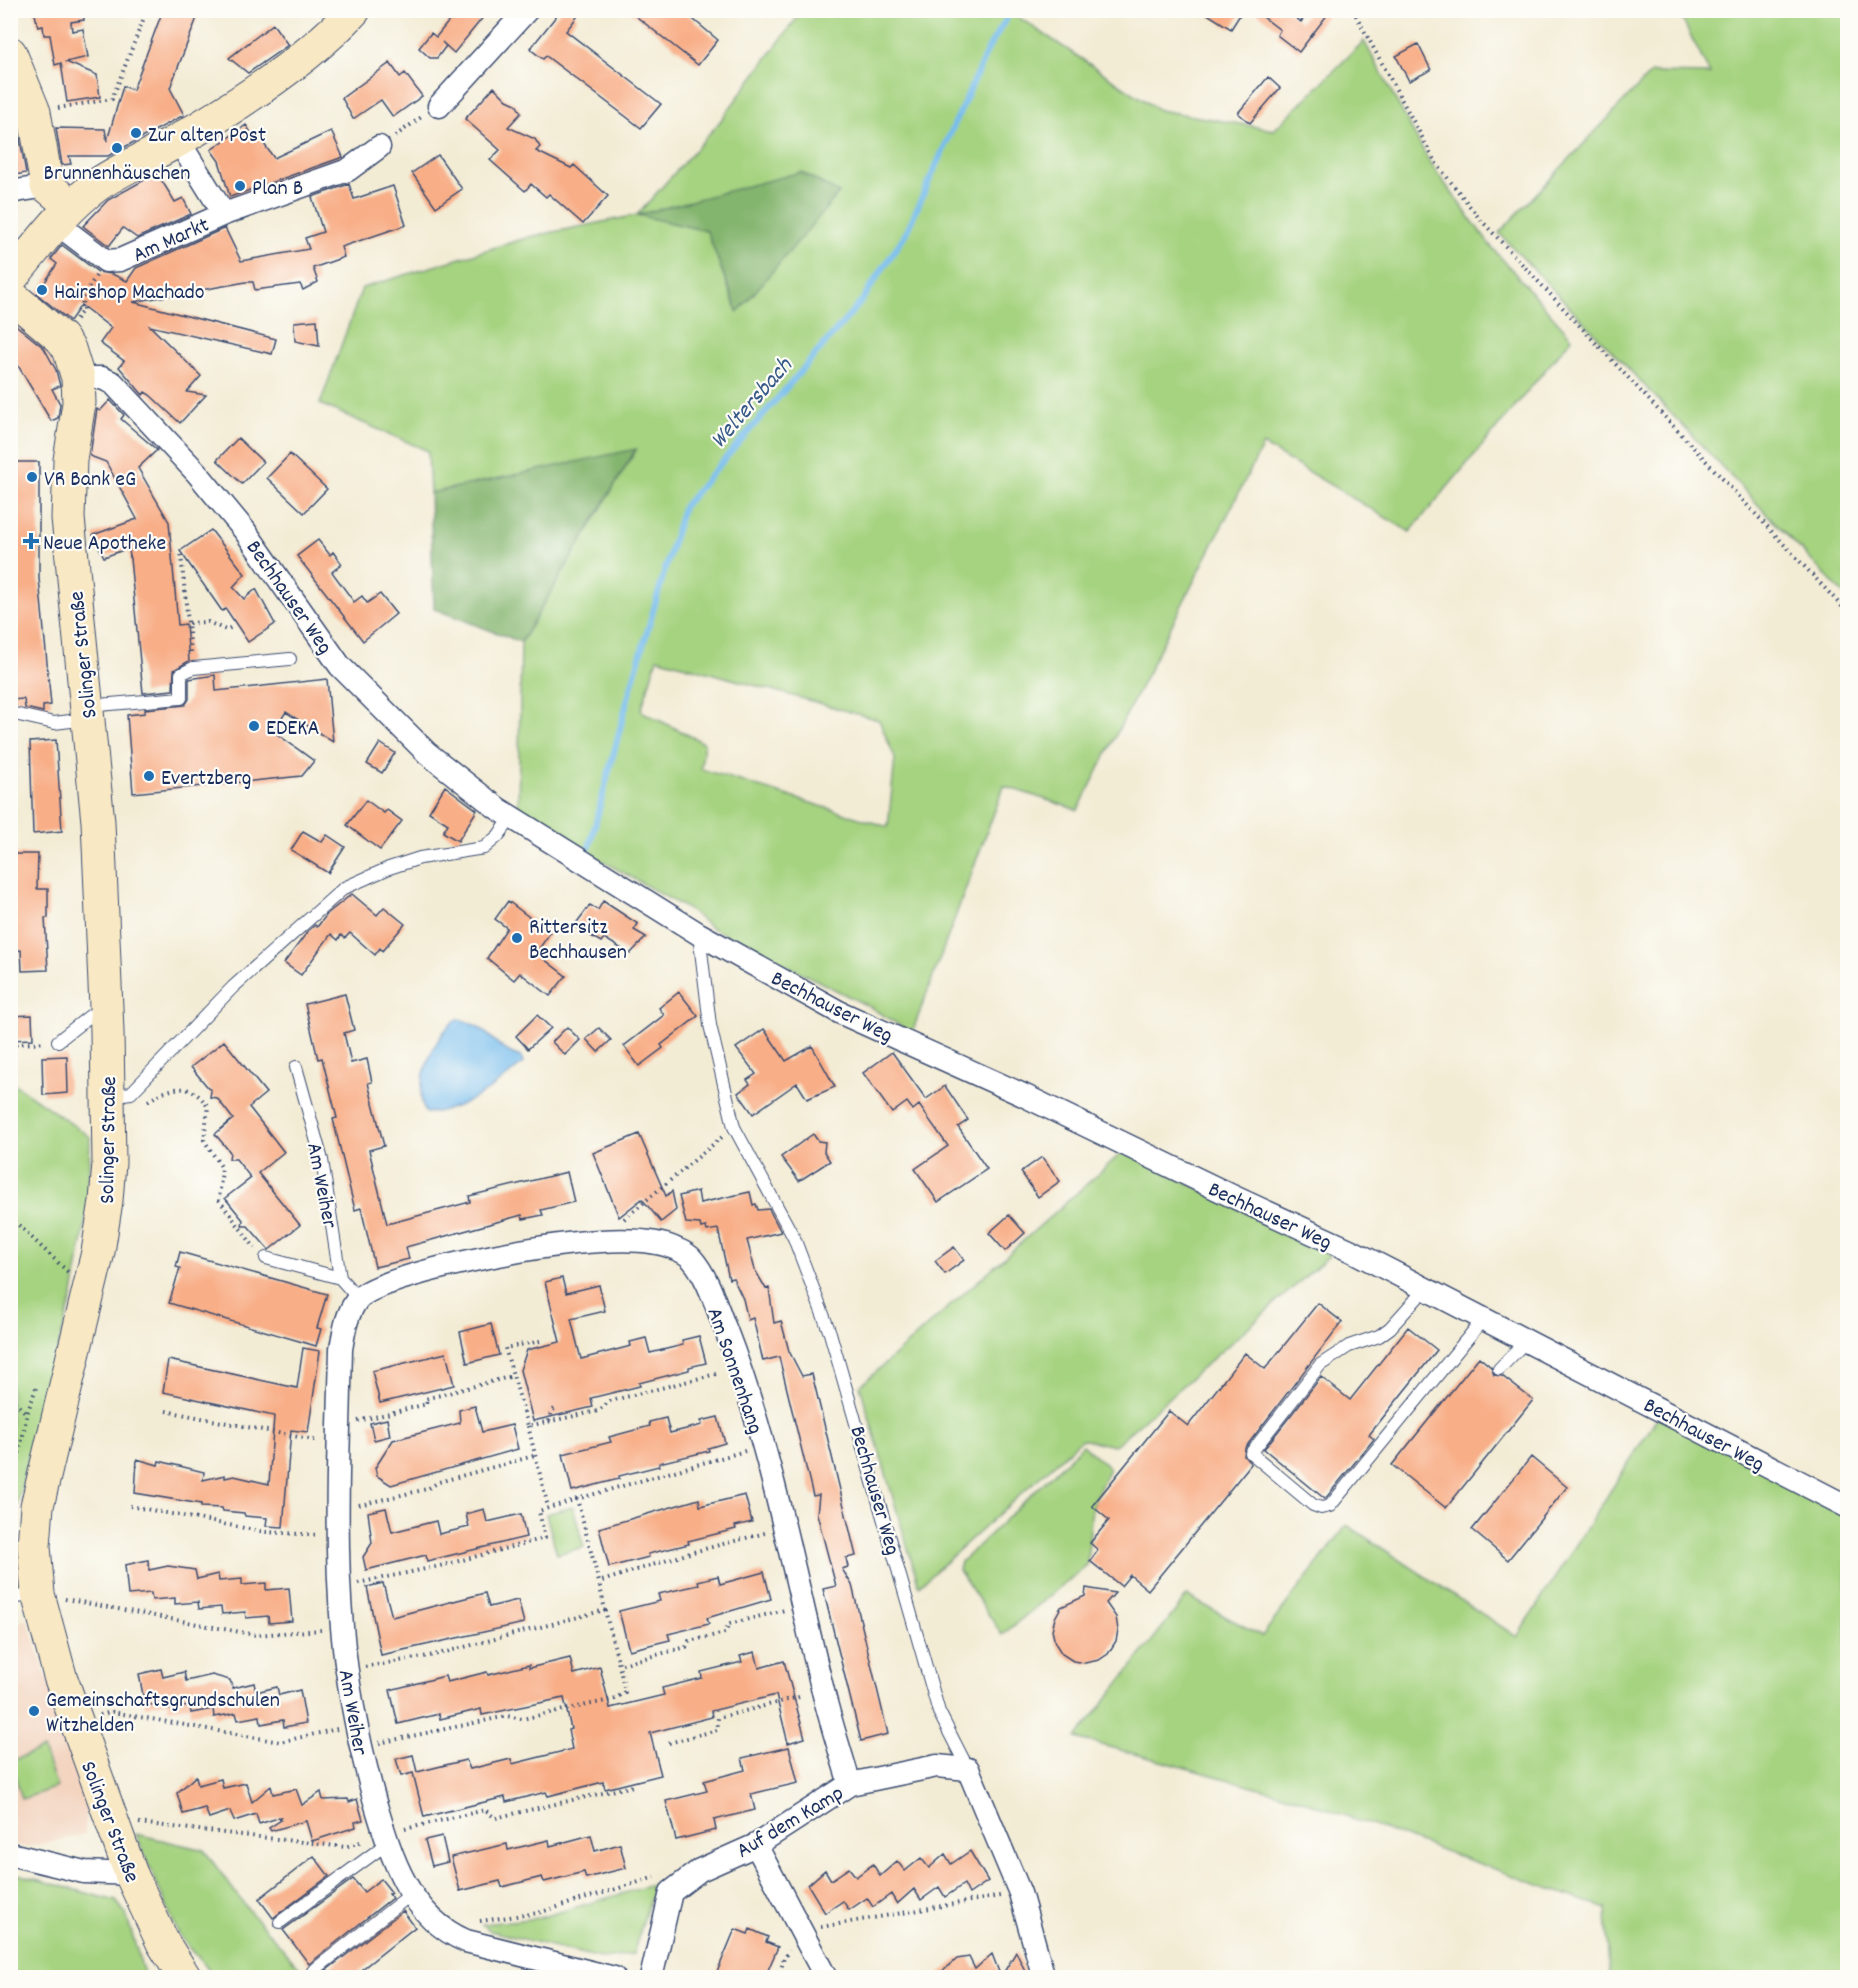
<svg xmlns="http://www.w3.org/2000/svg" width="1858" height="1988" font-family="Dekko,sans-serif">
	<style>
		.built { fill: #f3d4bf }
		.green { fill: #a6d380; stroke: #60816f; stroke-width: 1.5; fill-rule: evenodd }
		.forest { fill: #84b56e; stroke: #507266; stroke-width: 1.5 }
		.water { fill: #77bdee; stroke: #4976a6; stroke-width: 1.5 }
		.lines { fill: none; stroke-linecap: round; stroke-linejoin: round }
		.stream { stroke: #77bdee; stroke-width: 6 }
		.building { fill: #f8ae87 }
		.service-casing { stroke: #3b4b70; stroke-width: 14 }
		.minor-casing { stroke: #3b4b70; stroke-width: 25 }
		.secondary-casing { stroke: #3b4b70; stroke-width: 35 }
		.path { stroke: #3b4b70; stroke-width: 4; stroke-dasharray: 1.5 4.5; stroke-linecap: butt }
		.service { stroke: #fff; stroke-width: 12 }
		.minor { stroke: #fff; stroke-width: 22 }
		.secondary { stroke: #f8e8c3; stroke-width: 33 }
		.poi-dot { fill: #1f6fb2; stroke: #fdfcf7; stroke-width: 2 }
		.labels { text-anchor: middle; stroke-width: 4.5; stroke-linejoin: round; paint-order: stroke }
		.poi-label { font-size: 22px; fill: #1b2f5e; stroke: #fdfcf7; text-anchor: start }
		.street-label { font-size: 22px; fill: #1b2f5e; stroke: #fdfcf7 }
		.water-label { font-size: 24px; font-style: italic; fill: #375a89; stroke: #fdfcf7 }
	</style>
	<rect width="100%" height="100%" fill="#fdfcf7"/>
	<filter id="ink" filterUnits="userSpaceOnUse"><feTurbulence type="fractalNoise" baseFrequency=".0167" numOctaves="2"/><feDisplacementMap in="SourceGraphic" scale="12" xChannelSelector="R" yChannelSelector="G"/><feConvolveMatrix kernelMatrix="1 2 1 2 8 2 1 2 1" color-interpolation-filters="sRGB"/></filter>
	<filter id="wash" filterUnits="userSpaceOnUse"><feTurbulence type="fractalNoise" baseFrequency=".008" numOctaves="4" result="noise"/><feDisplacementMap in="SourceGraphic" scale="24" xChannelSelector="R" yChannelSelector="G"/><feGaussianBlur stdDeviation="1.35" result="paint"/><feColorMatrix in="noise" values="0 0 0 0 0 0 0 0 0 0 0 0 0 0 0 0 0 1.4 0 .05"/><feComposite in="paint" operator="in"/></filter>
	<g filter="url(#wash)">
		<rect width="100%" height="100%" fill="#f3ecd5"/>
		<path class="built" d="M27 1619 87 1799 85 1834 26 1847 11 1843 10 1624Z"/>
		<path class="green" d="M802 11H1021L1018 17 1159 110 1274 130 1364 41 1430 163 1489 244 1572 338 1410 532 1263 445 1078 810 1004 786 912 1033 868 1006 710 927 691 911 518 813 521 642 636 450 430 493 428 451 320 404 362 288 529 237 637 215 718 124ZM839 193 737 311 707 231 639 215ZM657 658 879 720 895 758 888 827 701 769 704 743 641 711Z
			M1678 11H1847V598L1499 233 1651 73 1710 74Z
			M10 1081 90 1137 88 1207 73 1295 37 1422 15 1515 18 1578 11 1580Z
			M1124 1151 1330 1255 1114 1446 1082 1439 919 1586 860 1386Z
			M1659 1415 1847 1516V1977H1609L1606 1909 1296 1798 1076 1738 1187 1596 1262 1636 1347 1525 1517 1637Z
			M1083 1445 1109 1468 1092 1506 1087 1565 1002 1635 959 1570 961 1562Z
			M573 1507 584 1547 557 1554 546 1514Z
			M43 1749 57 1787 22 1799 11 1761Z
			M136 1834 204 1850 246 1907 308 1977H215L179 1935Z
			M10 1872 116 1901 126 1914 145 1977H11Z
			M655 1884 633 1954 604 1959 490 1931 482 1924 539 1918Z"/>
		<path class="forest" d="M801 172 839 193 738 312 707 231 637 215Z
			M636 449 521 642 434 609 430 493Z"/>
		<path class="water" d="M458 1019C490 1026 494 1050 521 1057L523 1063C497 1086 462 1112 426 1113 411 1091 434 1032 458 1019Z"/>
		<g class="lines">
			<path class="stream" d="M589 848 628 698 683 507 861 302 906 233 988 49 1012 10"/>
		</g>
		<g id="blocks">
			<path class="building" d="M34 10H83L84 20 71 22 72 31 83 29 88 57 66 62 97 75 100 97 67 102 61 63 55 65 50 35H44L43 26 38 27Z
				M163 10H200L170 88 184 115 108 156H69L71 164 62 165 56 128 105 129 107 141 123 86 133 90Z
				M458 10H489L454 53 442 42 446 46 437 58H430L419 48 431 33 436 37Z
				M561 10H569L577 17 566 31 661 104 641 128 546 56 543 59 530 49Z
				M628 10H682L718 40 698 65Z
				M1201 10H1243L1231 29Z
				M1254 10H1286L1301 22 1310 10H1331L1299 52 1277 35 1280 30Z
				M273 24 288 45 248 73 229 58Z
				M1418 44 1431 70 1409 81 1396 56Z
				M390 63 400 77 405 73 422 96 393 117 381 100 353 119 342 98Z
				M1268 77 1280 88 1250 123 1238 113Z
				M494 87 507 100 516 104 521 113 508 127 535 139 540 147 536 151 571 168 574 165 608 196 583 224 549 194 546 197 531 184 525 191 490 160 500 150 465 119Z
				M246 125 253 136 256 133 274 158 331 131 343 157 230 197 219 161 211 150Z
				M10 128H18L26 173 10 176Z
				M438 155 462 189 436 207 412 173Z
				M157 173 175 202 183 198 191 214 137 238 123 228 109 246 83 226 108 200Z
				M349 184 354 199 393 186 406 225 341 247 344 257 313 268 318 282 303 290 300 284 255 290 253 282H246L133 302 276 339 272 354 150 326 201 376 187 392 206 395 180 423 150 395 145 392 143 395 119 367 124 361 100 343 111 328 81 305 70 321 37 294 57 264 51 259 62 245 98 272 112 274 127 281 136 268 225 228 241 261 309 249 305 238 323 232 312 197Z
				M317 320 319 346 295 341 294 322Z
				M12 322 44 348 56 370 60 386 52 389 60 404 58 418 51 421 10 352Z
				M110 400 124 415 121 419 157 450 138 468 169 522 178 625 186 624 189 661 174 670 173 690 143 693 129 548 104 557 93 535 137 519 106 462 90 456 97 409 100 411Z
				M238 438 263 462 242 484 217 460Z
				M290 454 327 489 304 513 267 478Z
				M10 462H39V578L51 705 43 706V712L25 708 24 699 10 700Z
				M211 530 245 574 233 587 244 599 256 589 275 624 248 642 226 609 222 611 180 551Z
				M318 540 330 555 333 552 342 564 332 572 354 602 362 596 367 603 380 594 396 614 363 641 297 556Z
				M215 675 216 691 327 679 333 742 286 712 273 731 314 761 302 776 133 793 127 715 145 713V709L185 705 189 699V679Z
				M56 740 62 831 33 834 30 742Z
				M380 743 395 753 382 773 367 764Z
				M445 786 477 810 458 841 443 832 448 824 429 812Z
				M366 800 384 813 387 810 402 821 380 850 347 825Z
				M303 831 322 842 327 835 345 847 328 873 291 850Z
				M12 854H38L37 889H48V918H45L48 970 22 971 21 950 13 951Z
				M352 894 377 915 384 907 405 924 382 951 380 948 375 955 350 933 345 938 341 935 338 940 331 934 301 975 284 963 308 931 315 925 317 927 328 913Z
				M508 901 550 933 536 953 566 976 550 996 520 973 514 980 487 958 507 928 495 919Z
				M603 901 638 924 634 930 646 937 630 954 604 938 601 942 574 926 590 905 598 910Z
				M679 992 698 1016 661 1045 663 1048 639 1066 624 1046 664 1015 659 1008Z
				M345 994 354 1030 344 1033 351 1063 367 1059 372 1082 368 1083 384 1146 369 1150 387 1224 470 1202 469 1196 567 1172 574 1202 541 1210 543 1215 523 1219 522 1215 406 1247 409 1259 375 1267 361 1208 355 1210 333 1119 337 1118 322 1058 318 1059 305 1004Z
				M32 1015 33 1039 10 1040V1016Z
				M537 1015 551 1028 528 1049 516 1036Z
				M567 1027 580 1040 565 1055 552 1042Z
				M599 1028 611 1040 598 1052 586 1039Z
				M764 1029 786 1061 812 1046 835 1087 807 1099 797 1083 753 1114 738 1093 750 1084 747 1080 756 1074 736 1048Z
				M224 1041 266 1093 249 1107 284 1152 258 1173 300 1225 269 1250 248 1226H242L243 1220 225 1198 251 1178 236 1159H229L230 1152 215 1134 233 1119 217 1098 210 1097 211 1091 191 1067Z
				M892 1052 926 1099 945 1086 968 1120 958 1127 987 1169 938 1202 915 1169 948 1146 919 1105 913 1110 907 1102 892 1113 863 1073Z
				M67 1056 68 1093 43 1095 42 1057Z
				M639 1134 666 1196 672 1191 676 1210 661 1222 642 1199 619 1217 593 1153Z
				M813 1134 818 1141 825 1142 824 1152 830 1161 799 1181 781 1157Z
				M1042 1157 1060 1181 1038 1197 1021 1172Z
				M698 1191 700 1203 750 1192 753 1205 756 1204 758 1210 769 1209 781 1232 747 1240 755 1270 766 1289 769 1288 774 1323 781 1321 789 1351 802 1376 812 1374 856 1556 846 1558 848 1567 842 1569 852 1585 888 1734 861 1741 823 1589 836 1586 817 1514 819 1495 813 1496 779 1357 763 1361 753 1318 748 1320 743 1299 733 1278 729 1279 718 1229 707 1231 706 1227 701 1228 700 1224 686 1223 679 1196Z
				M1009 1215 1025 1233 1005 1251 989 1233Z
				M954 1247 964 1260 945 1274 935 1261Z
				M180 1252 327 1294 317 1328 321 1329 316 1346 169 1303 180 1268 176 1267Z
				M562 1278 566 1293 599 1285 605 1311 571 1319 581 1359 631 1346 630 1342 646 1338 650 1353 683 1345 682 1340 699 1336 706 1363 689 1367V1370L639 1383 640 1386 591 1398 593 1407 533 1421 520 1370 527 1350 560 1342 545 1282Z
				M1318 1303 1342 1322 1245 1448 1244 1456 1251 1464 1148 1590 1130 1575 1121 1586 1090 1561 1098 1550 1090 1543 1109 1520 1092 1506 1169 1411 1188 1426 1245 1353 1265 1369Z
				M491 1324 499 1355 467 1363 460 1332Z
				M1408 1327 1437 1350 1369 1435 1374 1439 1325 1499 1264 1449 1321 1377 1350 1400Z
				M303 1348 320 1351 308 1432 291 1430 283 1527 266 1526 267 1518 245 1516 244 1513 223 1511 222 1508 201 1507V1504L135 1493 137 1459 158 1465 159 1461 204 1472 203 1480 225 1475V1478L234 1476 269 1484 274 1416 163 1392 168 1360 297 1388Z
				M446 1353 454 1385 380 1403 372 1371Z
				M1479 1357 1491 1367 1494 1375 1502 1376 1533 1400 1446 1508 1392 1465Z
				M475 1406 482 1432 512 1425 518 1449 391 1485 377 1476 375 1468 393 1440 460 1423 459 1410Z
				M718 1417 725 1443 708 1448 709 1451 659 1463V1466L619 1476V1479L572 1491 563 1454 611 1442 609 1437 650 1426 649 1422 666 1418 670 1433 702 1425 701 1421Z
				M387 1419 390 1436 374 1440 370 1423Z
				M1531 1457 1567 1487 1508 1560 1472 1530Z
				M745 1495 752 1522 735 1526 736 1529 688 1541 689 1544 648 1554 649 1557 609 1567 599 1528 699 1499 700 1506Z
				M386 1508 392 1532 436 1521 439 1534 469 1527 466 1514 484 1509 487 1522 521 1514 526 1537 427 1561 426 1555 366 1570 363 1557 372 1543 368 1512Z
				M148 1560 149 1570 168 1566 195 1570 197 1579 218 1574 219 1581 242 1579V1585L266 1583V1590L289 1588 292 1621 269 1623 268 1616 246 1618 245 1612 222 1614 221 1607 199 1609 198 1602 175 1604V1598L152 1600 151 1593 128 1595 125 1565Z
				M764 1572 771 1599 707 1618 709 1624 668 1634 670 1640 629 1650 619 1611 660 1601 658 1594 699 1585 698 1581 718 1576 720 1584Z
				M383 1583 392 1617 485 1593 489 1607 518 1600 524 1623 381 1655 367 1587Z
				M1086 1588 1115 1593 1106 1603 1116 1617 1118 1630 1116 1641 1108 1654 1099 1660 1085 1663 1073 1661 1062 1654 1055 1643 1052 1630 1055 1618 1061 1607 1085 1596Z
				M755 1652 759 1668 784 1661 805 1738 788 1743 776 1695 711 1711 712 1717 650 1733 661 1775 605 1789 603 1782 548 1796 546 1792 506 1802 505 1797 424 1817 413 1773 401 1776 396 1759 413 1755 417 1772 466 1760 470 1769 511 1759 512 1764 572 1749 568 1730 571 1729 564 1698 482 1715 481 1709 440 1719 439 1714 398 1724 390 1690 445 1676 447 1682 487 1672 488 1675 529 1665V1668L570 1658 574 1674 600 1667 610 1708 664 1695 662 1688 702 1678 701 1672 742 1662 740 1656Z
				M161 1669 163 1677 184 1672 186 1681 212 1675 230 1680 233 1688 254 1683 256 1692 277 1687 279 1695 300 1690 306 1723 284 1727 283 1720 261 1724 260 1716 238 1720 236 1713 214 1717 213 1709 191 1713 190 1706 168 1709 167 1702 145 1706 139 1674Z
				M789 1747 798 1783 751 1794 755 1810 714 1820 716 1830 676 1840 666 1801 707 1791 704 1781 745 1770 742 1758Z
				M196 1776 198 1785 221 1779 223 1788 246 1783 252 1802 271 1786 273 1794 296 1789 302 1805 321 1792 323 1800 348 1799 349 1802 357 1799 363 1820 355 1822 356 1827 312 1841 306 1821 271 1831 269 1828 281 1820V1817L259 1824 256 1814 234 1821 230 1811 209 1818 205 1808 183 1814 177 1793Z
				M591 1835 595 1851 620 1844 626 1868 586 1878 584 1872 544 1882 542 1877 502 1887 500 1881 460 1891 451 1857 507 1844 508 1850 549 1840 550 1846Z
				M442 1836 448 1862 432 1866 425 1840Z
				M970 1851 988 1881 969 1894 964 1884 945 1897 939 1887 921 1900 914 1889 897 1904 891 1894 873 1907 867 1898 849 1910 843 1901 825 1913 808 1885 825 1870 831 1880 849 1868 856 1877 873 1864 880 1876 897 1861 905 1871 921 1858 929 1868 945 1854 951 1864Z
				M314 1856 329 1876 273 1918 259 1899Z
				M353 1879 364 1892 381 1879 392 1893 389 1894 392 1898 309 1964 283 1930Z
				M403 1911 415 1927 352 1977 319 1976Z
				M735 1929 748 1934 750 1929 768 1937 766 1942 778 1947 765 1977H715Z
				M1016 1952 1028 1977H1001Z
				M992 1954 1001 1977H936L957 1959 969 1957 975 1969Z"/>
		</g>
	</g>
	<g filter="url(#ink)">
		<use href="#blocks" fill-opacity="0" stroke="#3b4b70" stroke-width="1.5"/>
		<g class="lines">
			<defs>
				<path id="service" d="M87 706 181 698V674L193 668 290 659
					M10 713 54 723 87 719
					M699 934 710 1025 734 1127 794 1238 830 1333 939 1712 968 1769
					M58 1041 91 1015 105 1013
					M296 1067 322 1160 340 1278 358 1298
					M108 1096 131 1093 233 987 344 888 389 868 420 858 484 848 498 836 513 816
					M266 1258 340 1278
					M1426 1288 1390 1328 1379 1336 1349 1346 1320 1365 1251 1453 1313 1505 1321 1508 1330 1506 1485 1317
					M1499 1369 1527 1340
					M10 1603 17 1597 37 1594
					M280 1922 388 1843
					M313 1971 410 1895"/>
				<path id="minor" d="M439 106 527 10
					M178 140 224 214
					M10 192 47 186
					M56 223 106 261 120 260 224 214 348 170 379 147
					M78 378H102L113 383 197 473 245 531 340 666 427 753 497 808 699 934 839 1012 1023 1095 1234 1197 1356 1253 1848 1507
					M756 1845 826 1978
					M10 1854 84 1872 131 1874
					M614 1978 466 1941C409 1917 391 1856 375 1802 359 1744 347 1687 342 1627 334 1535 339 1442 341 1349 344 1332 346 1315 357 1300 371 1283 450 1265 474 1260 520 1250 634 1228 676 1249 681 1251 689 1255 692 1259 708 1277 716 1306 725 1328 770 1443 792 1567 822 1687 830 1720 840 1752 850 1784
					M651 1978 671 1892 700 1870 756 1845 850 1784 937 1766 968 1769 1020 1893 1044 1978"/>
				<path id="secondary" d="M10 53 34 112 47 186 71 206
					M10 279C38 246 62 211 97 185 122 168 151 156 177 141 235 107 309 60 354 10
					M10 295 61 338 69 349 78 378 79 403 70 460 68 518 98 822 107 1031 109 1163 106 1201 98 1252 37 1506 34 1546 38 1594 60 1676 131 1874 163 1943 185 1978"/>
			</defs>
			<use href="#service" class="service-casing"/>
			<use href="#minor" class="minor-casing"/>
			<use href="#secondary" class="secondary-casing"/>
			<path class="path" d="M1353 10 1436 163 1479 218 1848 613
				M58 108 112 99 147 10
				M395 136 423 116
				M76 319 83 310 82 298 96 276
				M181 555 191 652
				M189 623 208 622 226 630 232 627
				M10 1045 45 1042
				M148 1101C172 1086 191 1081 208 1107L204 1140 222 1168 219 1200 255 1248
				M10 1217 68 1272
				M624 1219 722 1137
				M540 1341 505 1348 528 1426 598 1411 610 1401 720 1373
				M10 1398 27 1414
				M166 1411 319 1441
				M358 1421 427 1404 425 1399 513 1376
				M549 1421 552 1411 557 1407
				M528 1426 548 1507
				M745 1451 577 1499 599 1582 693 1552 765 1533
				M17 1465 27 1414 37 1385
				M359 1505 427 1489 439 1482 537 1455
				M130 1506 265 1532 319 1535
				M358 1583 440 1566 545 1538 539 1511 577 1499
				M65 1599 256 1635 321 1630
				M605 1610 619 1665 686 1647 689 1641 725 1633 729 1624 785 1610
				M365 1667 434 1655 605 1610 599 1582
				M100 1715 112 1712 280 1742 337 1729
				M379 1743 507 1716 522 1719 615 1699 625 1692 619 1665
				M669 1743 717 1730 718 1718 803 1696
				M139 1823 345 1847 360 1842
				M405 1829 485 1810 495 1818 633 1786
				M480 1921 538 1913 655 1877
				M821 1927 1000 1896
				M779 1978 784 1957 790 1951"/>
			<use href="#service" class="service"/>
			<use href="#minor" class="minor"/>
			<use href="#secondary" class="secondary"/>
		</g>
	</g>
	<g class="poi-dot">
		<circle cx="136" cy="133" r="6"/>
		<circle cx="117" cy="148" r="6"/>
		<circle cx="240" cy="186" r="6"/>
		<circle cx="42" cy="290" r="6"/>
		<circle cx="32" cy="477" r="6"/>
		<path d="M28 532h6v6h6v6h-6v6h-6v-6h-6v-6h6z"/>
		<circle cx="254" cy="726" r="6"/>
		<circle cx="149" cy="776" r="6"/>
		<circle cx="517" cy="938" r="6"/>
		<circle cx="34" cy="1711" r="6"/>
	</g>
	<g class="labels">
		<g class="poi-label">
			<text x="148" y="141">Zur alten Post</text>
			<text x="117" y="179" text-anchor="middle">Brunnenhäuschen</text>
			<text x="252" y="194">Plan B</text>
			<text x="54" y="298">Hairshop Machado</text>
			<text x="44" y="485">VR Bank eG</text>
			<text x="43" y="549">Neue Apotheke</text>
			<text x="266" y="734">EDEKA</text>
			<text x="161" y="784">Evertzberg</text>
			<text x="529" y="933">Rittersitz<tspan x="529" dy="25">Bechhausen</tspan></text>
			<text x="46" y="1706">Gemeinschaftsgrundschulen<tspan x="46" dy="25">Witzhelden</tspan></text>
		</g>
		<g class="street-label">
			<text transform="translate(170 238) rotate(-24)" y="8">Am Markt</text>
			<text transform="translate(291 596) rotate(55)" y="8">Bechhauser Weg</text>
			<text transform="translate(81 655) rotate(-96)" y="8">Solinger Straße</text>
			<text transform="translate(833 1005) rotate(27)" y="8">Bechhauser Weg</text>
			<text transform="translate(106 1140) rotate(-89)" y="8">Solinger Straße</text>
			<text transform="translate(324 1185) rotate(79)" y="8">Am Weiher</text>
			<text transform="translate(1271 1214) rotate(25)" y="8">Bechhauser Weg</text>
			<text transform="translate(737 1370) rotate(71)" y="8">Am Sonnenhang</text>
			<text transform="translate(1705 1433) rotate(28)" y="8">Bechhauser Weg</text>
			<text transform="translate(877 1490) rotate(74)" y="8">Bechhauser Weg</text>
			<text transform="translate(355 1712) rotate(80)" y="8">Am Weiher</text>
			<text transform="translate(789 1820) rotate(-31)" y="8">Auf dem Kamp</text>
			<text transform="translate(112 1821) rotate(69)" y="8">Solinger Straße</text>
		</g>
		<g class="water-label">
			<text transform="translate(750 402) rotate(-49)" y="8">Weltersbach</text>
		</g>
	</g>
	<rect width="1858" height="1988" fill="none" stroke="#fdfcf7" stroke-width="36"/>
</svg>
